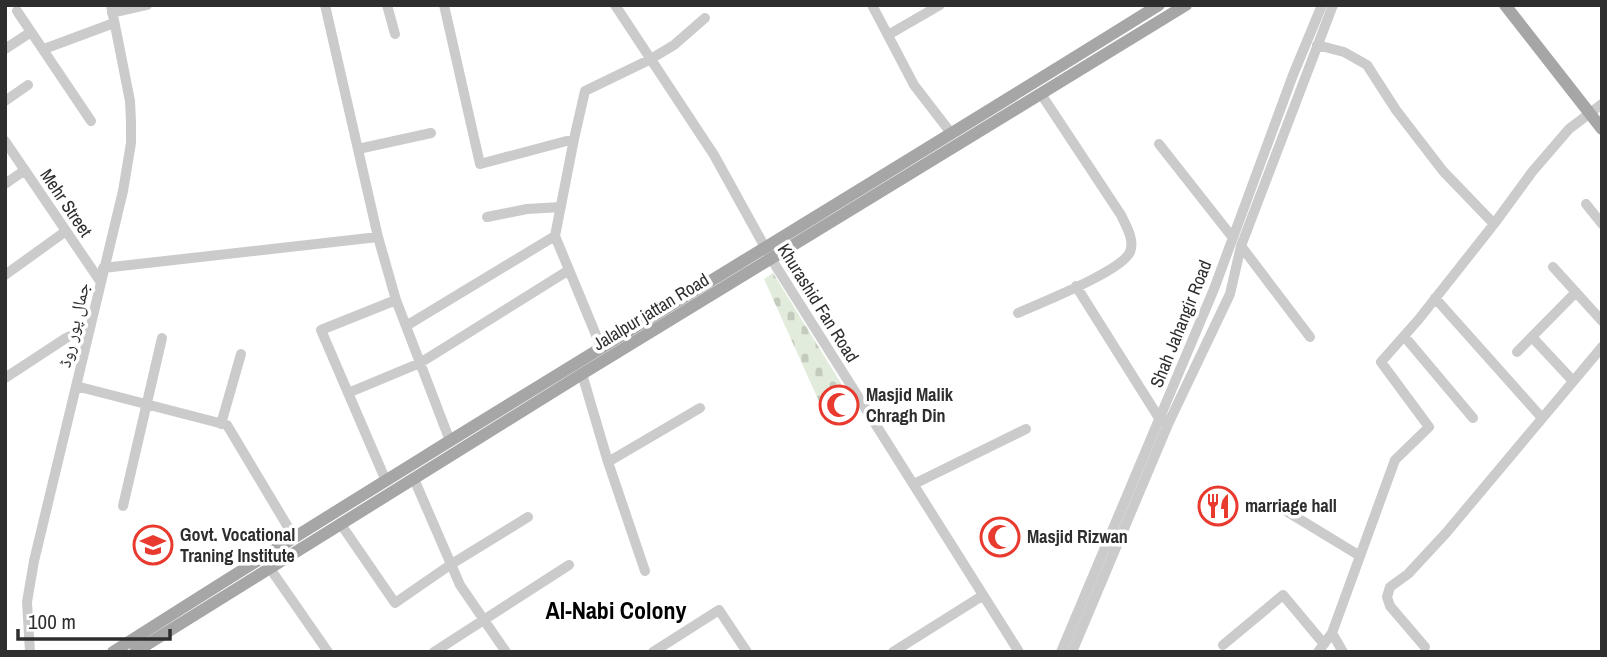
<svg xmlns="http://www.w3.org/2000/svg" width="1607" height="657" font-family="'Archivo Narrow','Noto Naskh Arabic',sans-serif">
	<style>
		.cemetery { fill: url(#cemetery-stones) }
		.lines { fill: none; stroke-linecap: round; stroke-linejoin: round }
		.minor { stroke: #cbcbcb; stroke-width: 10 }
		.major { stroke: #a6a6a6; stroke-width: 12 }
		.labels { text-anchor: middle; stroke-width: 7; stroke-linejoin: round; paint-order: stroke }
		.street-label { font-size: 18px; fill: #2e2e2e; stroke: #fff }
		.poi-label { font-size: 18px; font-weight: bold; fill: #2e2e2e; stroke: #fff; text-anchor: start }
		.district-label { font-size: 24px; font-weight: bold; fill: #000; stroke: #fff }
	</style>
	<defs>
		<pattern id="cemetery-stones" width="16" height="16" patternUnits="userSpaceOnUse" patternTransform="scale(1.75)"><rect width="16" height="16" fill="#e2ecdc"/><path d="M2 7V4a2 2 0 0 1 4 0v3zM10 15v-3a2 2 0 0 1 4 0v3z" fill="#c2cbbd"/></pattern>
	</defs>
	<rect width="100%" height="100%" fill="#fff"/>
	<path class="cemetery" d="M773 273 844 388 822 408 764 279Z"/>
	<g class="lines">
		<path class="minor" d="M325 5 378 237 396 300 450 441
			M387 5 395 34
			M444 5 480 164 574 139 555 236 601 347
			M615 5 714 155 772 260 1019 652
			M872 5 914 85 951 133
			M17 11 91 121
			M112 13 147 5
			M888 35 940 5
			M1317 45 1344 52 1367 65 1396 110 1443 171 1494 224
			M5 49 31 32
			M44 49 114 23
			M5 101 28 85
			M574 139 585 91 649 60 674 45 705 18
			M5 141 100 281
			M1159 144 1233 238
			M358 149 431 133
			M5 184 25 170
			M1586 204 1602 224
			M487 217 527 209 561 207
			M1241 246 1310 337
			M1553 267 1602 321
			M103 268 378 237
			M5 275 66 231
			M1076 286 1159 418 1164 420
			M1435 298 1542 418
			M1018 313C1040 303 1122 271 1130 252 1135 240 1126 226 1121 215L1041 94
			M406 326 555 236
			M1404 336 1473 418
			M1532 337 1573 381
			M1517 352 1576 292
			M582 374 608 462 645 571
			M5 378 66 338 88 328
			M76 386 227 425 294 537
			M348 393 420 363 569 270
			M221 424 241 354
			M608 462 700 408
			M414 479 460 585 506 652
			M386 481 321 330 396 300
			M914 484 1026 429
			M123 506 162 338
			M1286 511 1360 556
			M340 523 395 603 450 565 528 517
			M269 567 328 652
			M1332 633 1343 652
			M1223 645 1283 595 1324 644
			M1425 647 1390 606 1387 597 1390 587 1408 574 1446 533 1602 347
			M30 652 27 602 34 561 123 191 131 143V122L130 101 111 5
			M434 652 569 565
			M653 652 719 610 747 652
			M893 652 982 596
			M1061 652 1214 289 1293 75 1322 5
			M1072 652 1169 422 1230 294 1241 246 1333 5
			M1318 652 1332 633 1395 460 1429 427 1381 362 1419 319 1494 224 1532 172 1569 129 1602 104"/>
		<path class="major" d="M1505 5 1602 129
			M113 652C459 431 811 222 1159 5
			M135 652 582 374 1186 5"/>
	</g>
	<defs>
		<symbol id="mosque-ring" viewBox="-11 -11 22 22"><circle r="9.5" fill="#fff" stroke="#e83a2e" stroke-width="1.5"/><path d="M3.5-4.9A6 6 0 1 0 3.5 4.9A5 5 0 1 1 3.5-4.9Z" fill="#e83a2e"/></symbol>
		<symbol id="restaurant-ring" viewBox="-11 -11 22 22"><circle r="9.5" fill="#fff" stroke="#e83a2e" stroke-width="1.5"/><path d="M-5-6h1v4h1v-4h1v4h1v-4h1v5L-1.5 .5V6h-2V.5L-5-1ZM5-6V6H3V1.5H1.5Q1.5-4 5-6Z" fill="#e83a2e"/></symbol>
		<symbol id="university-ring" viewBox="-11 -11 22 22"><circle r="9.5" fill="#fff" stroke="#e83a2e" stroke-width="1.5"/><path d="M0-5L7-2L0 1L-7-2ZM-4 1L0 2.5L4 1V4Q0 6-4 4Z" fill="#e83a2e"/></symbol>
	</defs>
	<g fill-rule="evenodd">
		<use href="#mosque-ring" x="817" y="383" width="44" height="44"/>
		<use href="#restaurant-ring" x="1196" y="484" width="44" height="44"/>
		<use href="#mosque-ring" x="978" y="515" width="44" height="44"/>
		<use href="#university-ring" x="131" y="523" width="44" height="44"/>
	</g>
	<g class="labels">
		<g class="street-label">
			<text transform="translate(66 203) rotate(56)" y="6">Mehr Street</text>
			<text transform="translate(818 303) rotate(58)" y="6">Khurashid Fan Road</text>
			<text transform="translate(651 312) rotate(-31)" y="6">Jalalpur jattan Road</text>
			<text transform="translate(1181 324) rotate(-68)" y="6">Shah Jahangir Road</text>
			<text transform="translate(74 325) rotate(-77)" y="6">جمال پور روڈ</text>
		</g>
		<g class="poi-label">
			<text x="866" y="401">Masjid Malik<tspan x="866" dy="21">Chragh Din</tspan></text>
			<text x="1245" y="512">marriage hall</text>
			<text x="180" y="541">Govt. Vocational<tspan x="180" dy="21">Traning Institute</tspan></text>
			<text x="1027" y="543">Masjid Rizwan</text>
		</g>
		<g class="district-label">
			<text x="616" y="619">Al-Nabi Colony</text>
		</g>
	</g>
	<rect width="1607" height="657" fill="none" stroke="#2e2e2e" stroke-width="14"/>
	<path d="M18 629v10h152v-10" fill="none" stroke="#2e2e2e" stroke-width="3.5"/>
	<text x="28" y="629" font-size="21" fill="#2e2e2e" stroke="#ffffff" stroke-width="5" paint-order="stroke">100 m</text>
</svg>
